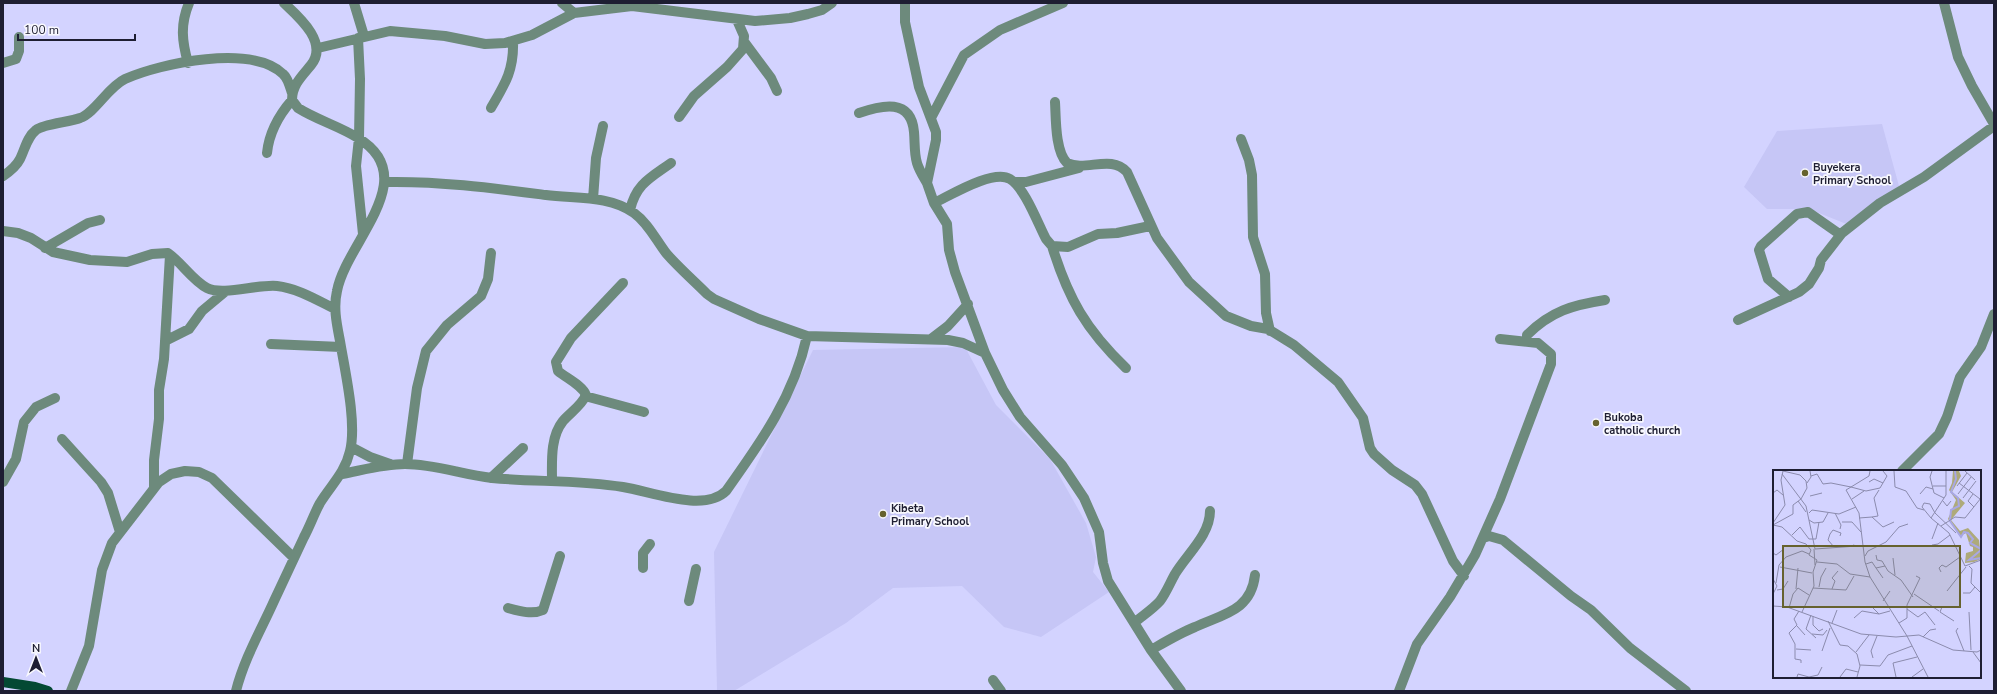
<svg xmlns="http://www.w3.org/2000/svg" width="1997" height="694" font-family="'Nunito Sans',sans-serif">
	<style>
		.built { fill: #c6c6f6 }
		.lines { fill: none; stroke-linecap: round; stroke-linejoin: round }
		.minor { stroke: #6d8a7c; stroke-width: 10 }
		.major { stroke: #044933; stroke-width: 10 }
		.poi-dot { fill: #66622e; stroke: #f8f8fe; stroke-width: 1.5 }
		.labels { text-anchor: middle; stroke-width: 3.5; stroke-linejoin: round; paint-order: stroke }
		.poi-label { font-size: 11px; font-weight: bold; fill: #1e1e32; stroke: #f8f8fe; text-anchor: start }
		.inset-river { fill: none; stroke: #a8a7e4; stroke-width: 2 }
		.inset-road { fill: none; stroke: #8b8bad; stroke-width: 1 }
		.view { fill: #66622e; fill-opacity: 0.15; stroke: #66622e; stroke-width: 2 }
		.inset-edge { fill: none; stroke: #1e1e32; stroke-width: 2 }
	</style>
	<rect width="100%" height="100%" fill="#d3d3ff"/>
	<path class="built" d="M1882 124 1899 186 1849 225 1809 209H1767L1744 187 1777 131Z
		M965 347 996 405 1050 459 1086 523 1096 557 1093 572 1109 592 1041 637 1004 627 962 586 893 588 846 623 734 691H717L714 552 813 350Z"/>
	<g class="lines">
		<path class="minor" d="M354 3 364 36
			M562 3 574 13
			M905 3V22L919 87 936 132V140L927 183 934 203 947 224 949 250 955 272 985 353 1003 390 1020 417 1062 465 1084 498 1099 532 1103 563 1108 581 1151 650 1181 691
			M1944 3 1958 57 1972 86 1994 124
			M358 38 360 79 359 138 356 166 363 234
			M745 43 771 78 777 91
			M318 48 390 31 445 36 485 44 505 43 532 35 574 13 632 6 755 21 790 18 808 14 822 10 832 3
			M3 63 16 59 19 51V37
			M188 63C182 41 180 25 189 3
			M1055 102C1056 118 1055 151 1067 163 1086 172 1111 154 1127 172L1157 238 1189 282 1226 316 1251 326 1268 329 1294 345 1338 382 1363 418 1370 448 1374 454 1392 470 1415 485 1422 494 1453 561 1464 576
			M491 108C505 84 514 70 513 42
			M859 113C882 105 911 98 914 132 915 143 914 153 917 163 919 170 923 176 927 183
			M679 117 694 96 727 67 743 49 744 36 737 20
			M931 118 964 55 1000 30 1063 3
			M1241 139 1249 160 1252 175 1253 237 1265 274 1266 313 1270 331
			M267 153C269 133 279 115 292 100
			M3 176C9 172 17 165 20 159 25 149 27 137 36 130 43 124 70 122 80 118 95 113 108 87 125 79 161 63 252 44 283 74 288 78 290 87 292 93
			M386 182C440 181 492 188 546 195 575 199 609 195 634 213 648 223 656 240 666 253 678 267 693 280 707 294L714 299 759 319 807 336 948 340 963 343 985 353
			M1014 182H1026L1079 168
			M593 199 596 158 603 126
			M934 203C951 195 993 169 1010 179 1025 188 1038 224 1046 239L1052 246 1068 247 1098 234 1117 233 1150 226
			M630 210C636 184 650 178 671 163
			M3 231 18 233 31 238 53 252 90 260 127 262 152 254 168 253C181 262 193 281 207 288 223 296 257 284 277 286 297 288 317 300 335 309
			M1052 246C1068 298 1086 330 1126 368
			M45 248 88 223 100 220
			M1789 297 1768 279 1759 250 1761 246 1797 214 1808 212 1838 233H1842L1880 203 1924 177 1994 126
			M1738 320 1799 292 1809 284 1819 268 1821 260 1842 233
			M931 339 948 326 968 304
			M165 341 189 329 202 311 226 291
			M1527 341V335C1551 311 1573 305 1605 300
			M271 344 341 347
			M585 396 644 412
			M62 439 101 482 108 493 120 532
			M351 447 370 457 390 464
			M407 464 417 388 426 351 447 325 481 296 488 279 491 253
			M1902 471 1939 434 1947 417 1960 377 1981 347 1994 314
			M342 474C363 470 384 464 405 464 435 464 463 475 492 478 536 482 580 480 623 487 650 491 704 513 726 491 761 442 794 396 807 336
			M491 478 523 448
			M552 481C552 462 550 437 563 421 570 413 582 405 586 395 582 385 566 378 558 371L556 362 571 338 623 283
			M3 482 16 459 24 422 36 407 55 398
			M154 488V460L159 419V390L164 359 170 255
			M1483 538 1489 536 1503 540 1571 596 1591 610 1630 648 1686 691
			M643 568V553L650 544
			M689 601 696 569
			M508 608C519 611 532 615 543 610L560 556
			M1134 623C1142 616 1153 609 1160 601 1166 593 1170 583 1175 574 1187 554 1210 535 1210 511
			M1151 650C1165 642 1180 633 1195 627 1223 614 1251 611 1255 575
			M993 680 1001 691
			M71 691 89 646 102 570 112 543 159 482 171 474 185 471 199 472 212 478 294 558
			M236 691C244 659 261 630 274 601 284 580 294 558 304 537 310 526 314 514 320 503 331 485 345 473 350 451 357 423 345 371 340 341 337 325 333 308 337 291 346 242 424 178 358 138 339 126 317 120 298 108L292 100C292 85 302 76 311 65 329 43 299 17 284 3
			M1399 691 1417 644 1450 597 1475 555 1500 499 1551 364V354L1538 343 1500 339"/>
		<path class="major" d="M3 682 35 687 48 691"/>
	</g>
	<g class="poi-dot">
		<circle cx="1805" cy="173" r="4"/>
		<circle cx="1596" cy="423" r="4"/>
		<circle cx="883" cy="514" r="4"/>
	</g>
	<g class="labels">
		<g class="poi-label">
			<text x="1813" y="171">Buyekera<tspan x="1813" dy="13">Primary School</tspan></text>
			<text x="1604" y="421">Bukoba<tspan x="1604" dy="13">catholic church</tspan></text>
			<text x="891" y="512">Kibeta<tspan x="891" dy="13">Primary School</tspan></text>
		</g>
	</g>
	<g transform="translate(1773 470)">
		<rect width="208" height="208" fill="#d3d3ff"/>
		<path d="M180 1H186L188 6 179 22 192 33 178 50 187 61 195 58 206 70 208 89 201 92 192 93 193 83 200 81V77L197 76 193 63 187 66 175 49 183 30 176 20 179 13Z" fill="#aeaa7a"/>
		<path class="inset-river" d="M182 1 183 9 178 22 185 28 186 36 178 40 177 51 188 67 191 62 195 63 200 69 197 73 208 79M208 80 196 90 208 88"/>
		<path class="inset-road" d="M10 1 27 5 33 11 34 18 28 29M110 1 114 6 107 18 93 21 78 17 73 20 86 43 92 92 97 107 134 166 155 207M121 1 122 17 133 21 144 38 151 40M159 1 157 7 161 23 171 28M173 1V25L158 48 176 63 192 96 208 90M192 1 202 10M9 4 33 36 42 79M38 6 44 4 50 14 58 13 78 17 96 6 97 1M96 12 101 9 110 13M34 13 38 7 37 1M186 13 207 29M160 16H173M184 16 194 3M0 23 4 20 10 25M147 24 153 17 160 19M185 24 198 7M200 24 195 31 201 37M37 26 49 23M190 28 203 11M79 29 91 21M25 31 33 42M170 31 174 36 178 31M36 43 39 40 66 44 83 37M62 43 68 55 67 59M99 47 105 46 101 28 106 20M86 48 99 47 110 57 121 52M158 48 149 37 151 33 157 34 162 43 183 63M36 50 41 53 50 52 55 43M69 52H79L88 62M0 53 12 35 8 10 10 1M0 55 9 57 24 71 33 74 38 80 36 85 44 90 40 102 41 116 29 142M0 55 20 44V35L28 29M168 56 182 47 192 48 208 28M19 65 27 57 36 69H43L46 52M159 69 165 53M159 75 165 74 177 65M61 77 55 70 57 64 60 60 68 63 67 66M41 79 42 95M42 79 84 76 80 75M0 83 3 85 11 79M103 85 104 90 109 91 115 101 128 110 140 127M92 86 95 81 113 72 126 57 135 54M120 88 122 105M44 92 64 94 77 104 97 107M93 94 99 92 103 98 112 96M196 96 199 99 198 113 208 123M7 97 39 103M103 98 110 108M168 102 166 98 169 95 173 97 187 87M0 109 4 116 0 124M3 113 6 95 13 87 29 81 36 84M46 117 48 107 53 98M40 118 73 120 81 106M23 119 25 98M59 119 62 111 59 108 65 101M4 120 10 119 15 111M174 121 193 97M190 123H197L202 117M141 124 166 141M110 131 117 121M0 136 14 137 88 164 123 167 146 165 180 180 204 182 208 180M98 136 106 144 117 141M169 137 167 142 181 151M16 138 20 124 25 118 36 125M134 139 145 147 152 142 162 155M26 141 21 149 24 155 16 163 22 174V189L28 190V193M196 142 198 180M38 145 33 159 43 168M40 146V155L46 161 50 159M81 148 89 141 106 144M55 151 67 175 75 176 84 184 87 196 84 207M59 153 64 140M126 153 134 148V135L147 108 143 106M24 156 32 165M185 158 183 161 191 181M39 164 50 165 54 160M150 167 157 160 163 159M23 179 38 180M49 181 57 158M83 182 96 165M200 182 208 193M100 188 98 181 104 166M87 195 107 196 115 185 139 176M24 207 25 204 36 207 45 205 49 197M67 207 73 199 85 202M123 207 120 193 144 187M139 207 150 199"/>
		<path class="view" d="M10 76H187V137H10Z"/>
		<rect width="208" height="208" class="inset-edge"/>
	</g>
	<rect width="1997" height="694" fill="none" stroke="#1e1e32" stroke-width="8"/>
	<g transform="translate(36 658)" stroke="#f8f8fe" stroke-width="3" paint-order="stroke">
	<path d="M0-3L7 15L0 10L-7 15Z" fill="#1e1e32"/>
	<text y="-6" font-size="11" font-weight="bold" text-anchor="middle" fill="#1e1e32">N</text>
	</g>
	<path d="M18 34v6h117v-6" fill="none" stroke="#1e1e32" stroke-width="2"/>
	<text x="24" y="34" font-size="12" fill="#1e1e32" stroke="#f8f8fe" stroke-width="3" paint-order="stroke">100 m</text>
</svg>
